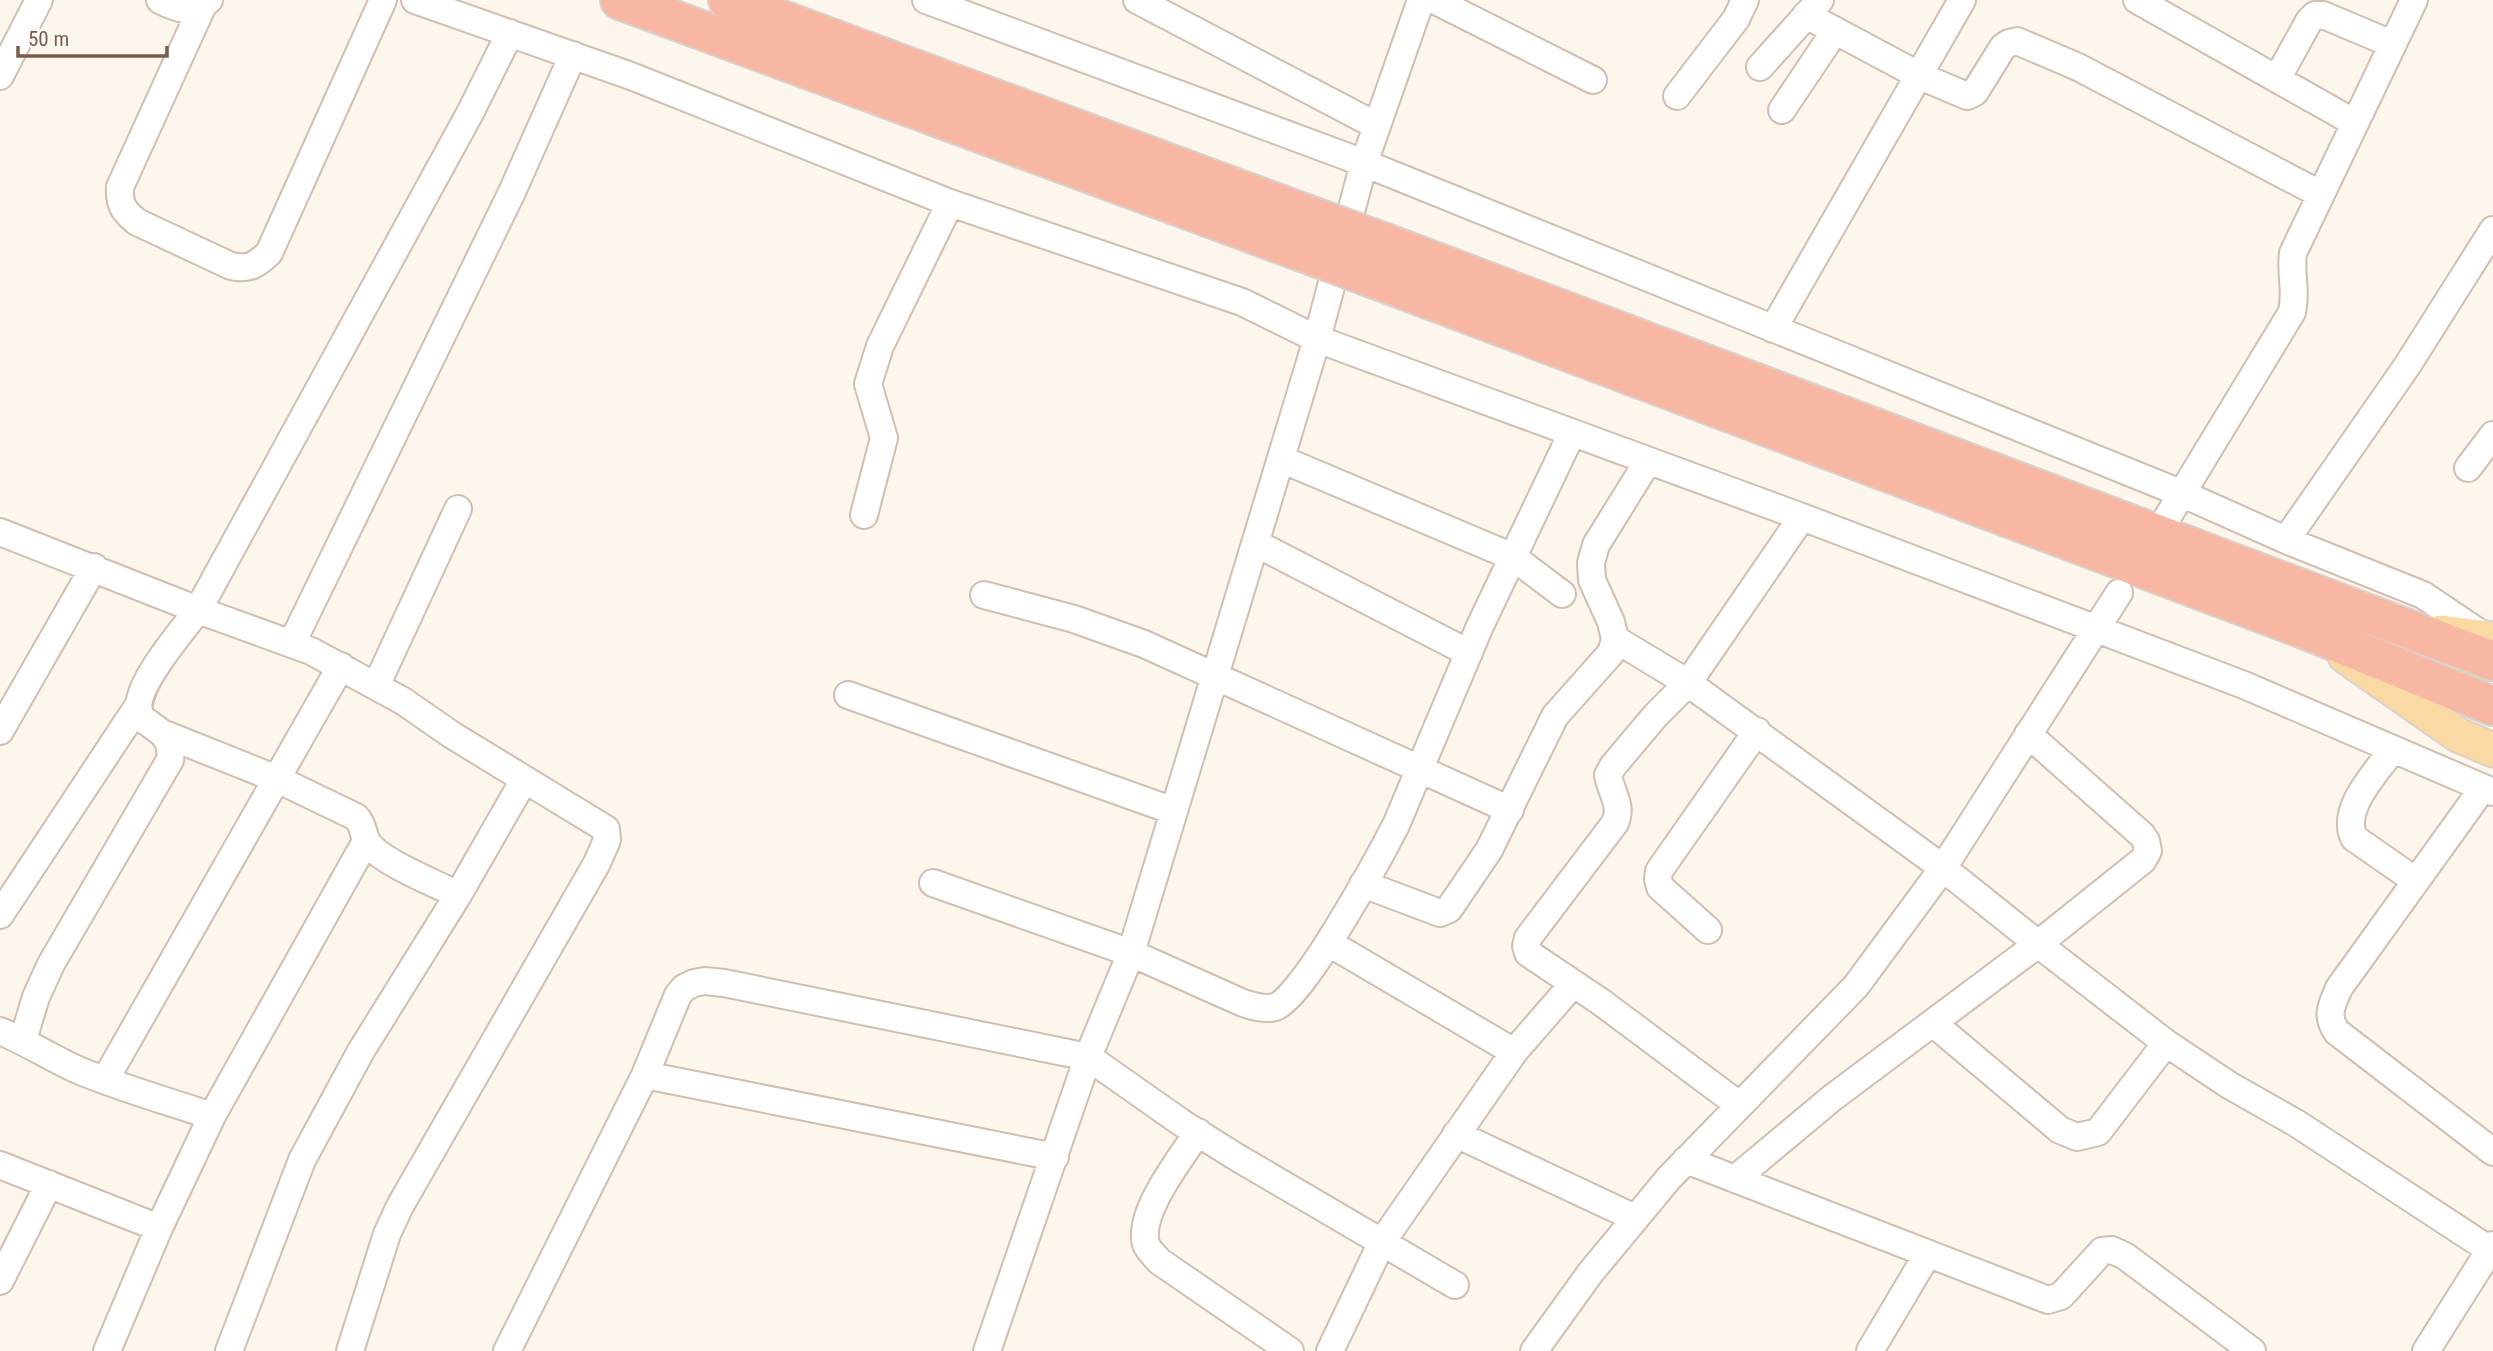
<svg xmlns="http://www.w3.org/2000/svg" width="2493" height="1351" font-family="'Roboto Condensed',sans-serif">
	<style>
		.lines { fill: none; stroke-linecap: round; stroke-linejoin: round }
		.minor-casing { stroke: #d1beb0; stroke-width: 30 }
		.major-casing { stroke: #dad1cd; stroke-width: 37 }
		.highway-casing { stroke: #dad1cd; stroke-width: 42 }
		.minor { stroke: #fff; stroke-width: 26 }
		.major { stroke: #fbd9a5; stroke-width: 33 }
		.highway { stroke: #f7b7a3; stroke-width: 38 }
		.highway-bridge-casing { stroke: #dad1cd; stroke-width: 42; stroke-linecap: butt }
		.highway-bridge { stroke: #f7b7a3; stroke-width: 38 }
	</style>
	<rect width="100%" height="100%" fill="#fdf6ec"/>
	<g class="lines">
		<defs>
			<path id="minor" d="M160 0C178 9 192 15 209 0
				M415 0 631 76 950 203 1242 302 1317 339 1802 517 2244 685 2493 792
				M926 0 1364 163 2183 494 2286 540 2423 595 2484 636
				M1137 0 1377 126
				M1434 0 1593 80
				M2137 0 2355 123
				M203 5 120 187C119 204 123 211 137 222L231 266C249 270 256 265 269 253L383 0
				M1806 15 1920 76 1967 96 1975 92 2003 47 2009 43 2017 41 2078 67 2320 194
				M1760 67 1820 0
				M0 76 39 0
				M2277 79 2309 21 2315 15H2323L2392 44
				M1677 96 1736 19 1745 0
				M1782 110 1835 31
				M1773 329 1962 0
				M1281 459 1513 557 1562 594
				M2468 468 2493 435
				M864 515 884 438 868 384 880 346 950 203
				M2167 518 2292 312C2297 290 2290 274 2293 253L2414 0
				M0 532 198 610 311 651 403 701 452 735 606 829 607 840 597 863 400 1206 387 1234 350 1351
				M2286 540 2407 366 2493 230
				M1255 543 1469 653
				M984 595 1074 619 1144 644 1510 810
				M1615 639 1688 683 1943 868 2038 944 2166 1043 2229 1085 2296 1123 2490 1250
				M292 643 512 192 573 55
				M376 686 458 509
				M848 695 1174 811
				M0 731 94 567
				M167 735 277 779 356 817C365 826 362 837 370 846 388 865 433 882 458 895
				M2393 749C2377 772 2340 808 2354 838L2416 881
				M2483 788 2339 988C2332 1005 2325 1015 2337 1032L2493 1152
				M933 883 1131 953 1243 1003C1253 1006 1264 1010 1275 1007 1303 998 1380 856 1396 825L1480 626 1572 433
				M1363 884 1440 913 1449 909 1489 850 1555 716 1611 653 1615 639 1611 622 1592 580 1591 563 1596 545 1648 461
				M0 915 138 706
				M1708 930 1660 887 1658 879 1659 871 1757 731
				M1329 943 1514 1052
				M1934 1024 2060 1130 2077 1137 2098 1132 2166 1043
				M0 1031C27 1042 51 1058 78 1070 121 1088 167 1101 212 1116
				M23 1040 36 997 51 964 170 760C172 741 166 735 151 725 148 722 144 721 142 718 125 695 184 629 198 610L470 113 510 33
				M645 1075 1055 1157
				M105 1080 341 666
				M1739 1105 1601 1002 1528 953 1526 946 1528 938 1615 823C1623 805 1611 793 1608 775L1613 766 1656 715 1688 683 1802 517
				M1198 1132C1181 1158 1137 1213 1146 1244 1148 1250 1155 1256 1159 1261L1290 1351
				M1456 1134 1635 1218
				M1686 1160 2048 1300 2061 1296 2102 1251 2112 1250 2125 1256 2252 1351
				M0 1165 159 1228
				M1735 1179 1832 1098 2038 944 2143 860 2148 851 2146 841 2142 835 2028 734
				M0 1281 49 1184
				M107 1351 159 1228 212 1116 366 841
				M229 1351 302 1160 361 1051 458 895 524 780
				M507 1351 645 1075 678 995 684 988 694 983 705 981 724 983 1088 1057 1182 1123 1238 1158 1455 1285
				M987 1351 1088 1057 1131 953 1317 339 1364 163 1421 0
				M1330 1351 1382 1242 1514 1052 1573 984
				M1534 1351 1591 1272 1669 1178 1856 986 1943 868 2119 593
				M1870 1351 1927 1255
				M2426 1351 2493 1245"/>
			<path id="major" d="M2441 632 2493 639
				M2345 656 2458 735 2493 750"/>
			<path id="highway" d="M620 0 1294 249
				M728 0 1306 214
				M1380 241 2493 661
				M1367 276 2309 631 2493 706"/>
		</defs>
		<use href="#minor" class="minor-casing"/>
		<use href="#major" class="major-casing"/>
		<use href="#highway" class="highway-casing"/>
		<use href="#minor" class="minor"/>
		<use href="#major" class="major"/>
		<use href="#highway" class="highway"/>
		<defs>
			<path id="highway-bridge" d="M1306 214 1380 241
				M1294 249 1367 276"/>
		</defs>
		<use href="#highway-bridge" class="highway-bridge-casing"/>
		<use href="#highway-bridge" class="highway-bridge"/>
	</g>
	<path d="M18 46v10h149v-10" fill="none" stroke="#7a5c4d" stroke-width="3.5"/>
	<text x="28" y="46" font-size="21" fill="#7a5c4d" stroke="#fffaf3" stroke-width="5" paint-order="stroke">50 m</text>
</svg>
